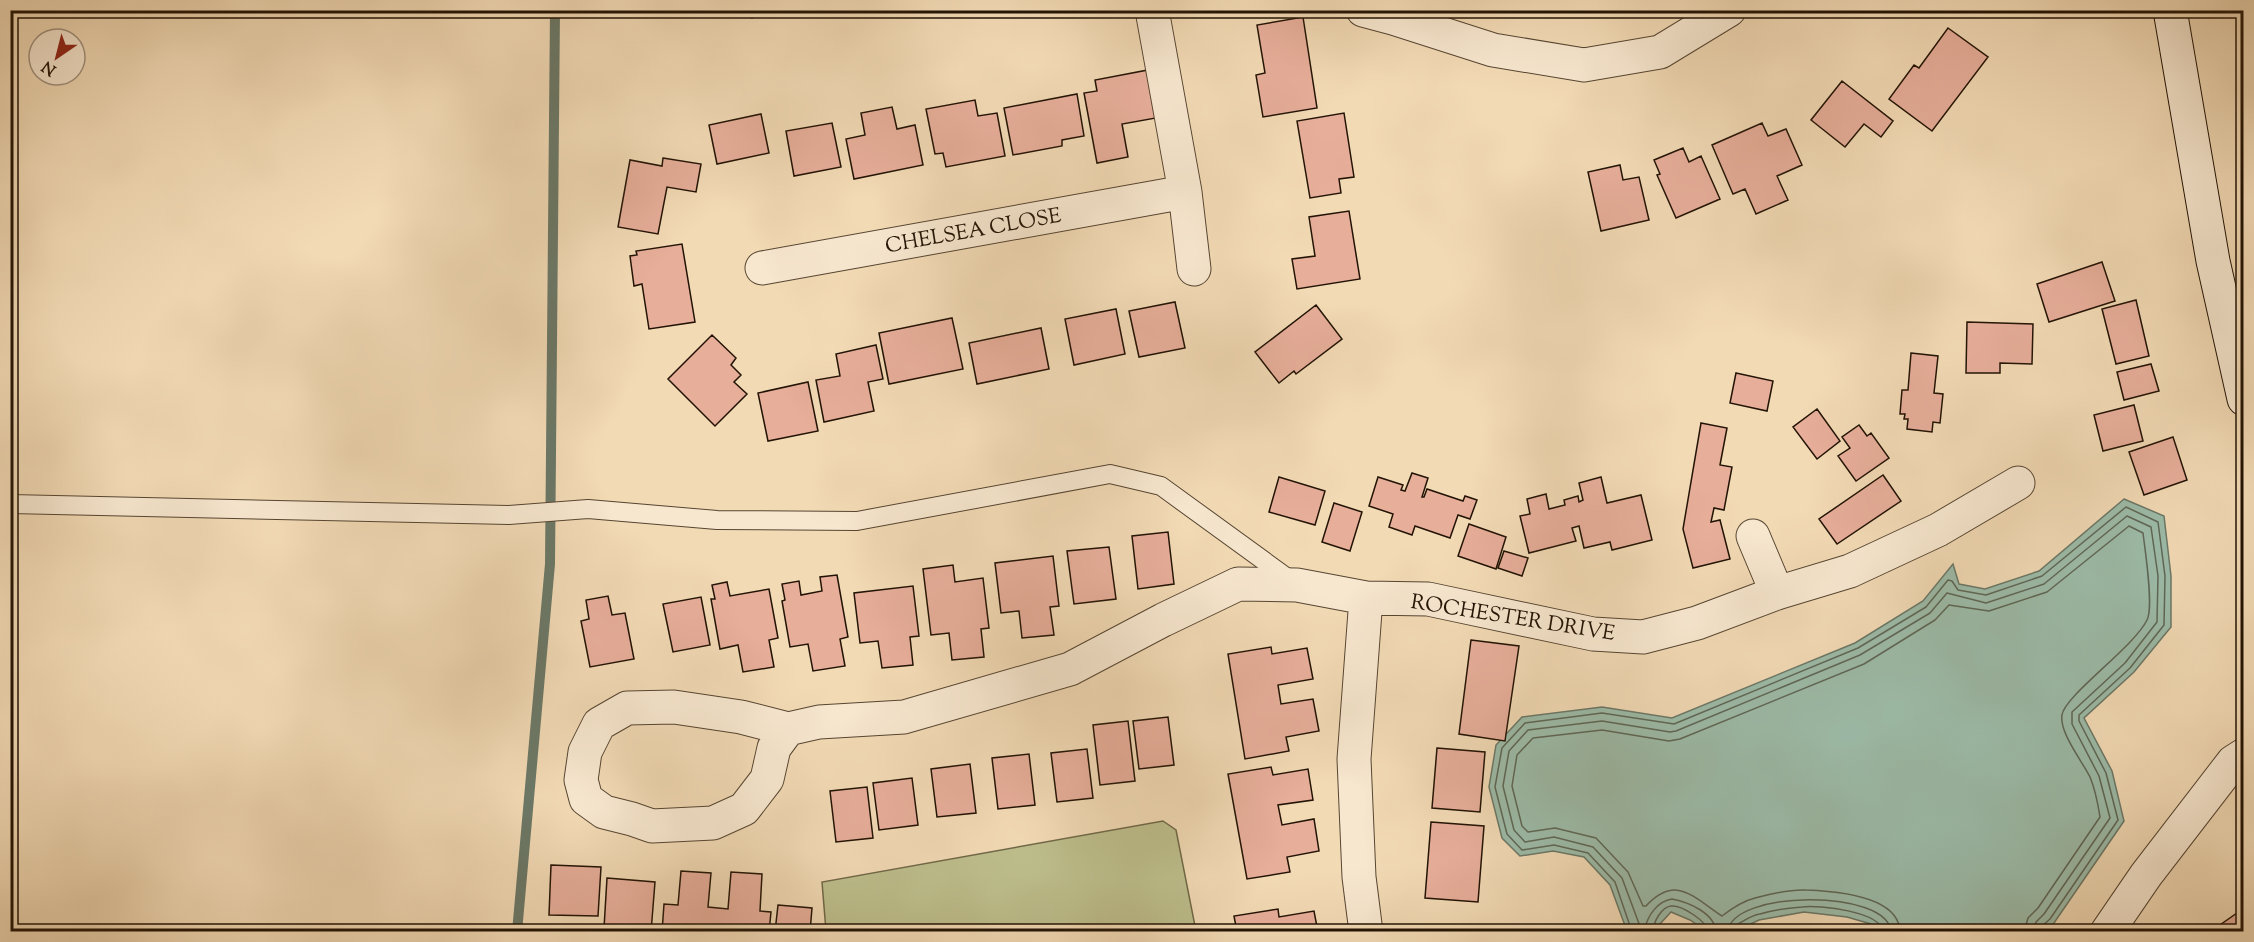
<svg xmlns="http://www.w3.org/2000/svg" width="2254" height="942" font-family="'Sorts Mill Goudy',serif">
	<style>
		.green { fill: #bdbe8c; stroke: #706848; stroke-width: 1.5 }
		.water { fill: #9cbba8; stroke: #6b7867; stroke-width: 1.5 }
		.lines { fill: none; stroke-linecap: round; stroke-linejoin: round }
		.shore { stroke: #5f6756; stroke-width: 1.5 }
		.stream { stroke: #6b7867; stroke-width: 10 }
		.building { fill: #e7ae9a; stroke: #221305; stroke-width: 1.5 }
		.service-casing { stroke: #564531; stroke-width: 20 }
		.minor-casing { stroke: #564531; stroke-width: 35 }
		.secondary-casing { stroke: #221305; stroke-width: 35 }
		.service { stroke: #f7e7cf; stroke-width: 18 }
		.minor { stroke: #f7e7cf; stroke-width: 33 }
		.secondary { stroke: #f7e7cf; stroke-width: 33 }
		.labels { text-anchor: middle; stroke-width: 6; stroke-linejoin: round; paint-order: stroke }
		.street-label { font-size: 21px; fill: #221305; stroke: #f7e7cf }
	</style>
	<rect width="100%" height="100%" fill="#f2dab5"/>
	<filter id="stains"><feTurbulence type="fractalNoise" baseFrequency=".00333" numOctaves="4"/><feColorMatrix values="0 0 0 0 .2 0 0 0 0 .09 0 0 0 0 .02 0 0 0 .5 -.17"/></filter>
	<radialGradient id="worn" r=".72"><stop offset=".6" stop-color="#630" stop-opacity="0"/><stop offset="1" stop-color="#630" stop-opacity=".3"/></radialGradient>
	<path class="green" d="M1163 821 1176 830 1196 931H826L822 882Z"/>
	<path class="water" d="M2124 499 2164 516 2171 576V627L2134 672 2084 718 2112 771 2124 821 2054 923 2044 931H1880L1871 924 1847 917 1804 912 1759 920 1736 931H1706L1690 920 1671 912 1660 924 1658 931H1627L1610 885 1584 857 1553 851 1520 856 1502 838 1489 787 1496 745 1522 717 1602 707 1672 718 1855 643 1923 601 1953 564 1959 584 1985 589 2039 571Z"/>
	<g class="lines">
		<path class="shore" d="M1632 932 1615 882 1588 853 1554 845 1522 850 1507 834 1495 787 1502 748 1525 723 1602 713 1674 724 1858 648 1926 607 1948 580 1952 581 1958 590 1986 595 2042 576 2126 507 2158 522 2165 576 2164 625 2130 668 2079 715V721L2106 773 2118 820 2050 919 2042 926 2041 932
			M1653 932C1653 923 1661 907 1671 906 1682 905 1707 921 1708 932
			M1716 932C1715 913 1688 902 1672 899 1658 901 1648 915 1645 928L1641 929 1622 878 1593 847 1554 837 1525 842 1514 830 1503 786 1509 751 1528 730 1602 721 1670 732 1676 731 1860 655 1930 613 1947 593 1986 603 2044 584 2127 516 2151 527 2158 576 2157 622 2125 663 2072 712V724L2099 776 2110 818 2044 914 2036 922 2033 932
			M1728 932C1730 890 1888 888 1891 932
			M1735 932 1738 924C1745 920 1752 915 1760 914 1773 910 1788 908 1802 907 1819 905 1881 911 1883 932
			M1900 932C1899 895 1833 891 1806 890 1790 889 1770 894 1755 898 1743 901 1731 909 1722 916 1693 897 1676 874 1646 906H1643L1628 872 1596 838 1555 828 1528 832 1522 826 1512 786 1517 755 1533 738 1602 730 1669 741 1680 739 1864 664 1935 620 1949 605 1989 611 2047 592 2129 526 2143 533C2145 550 2154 607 2147 620 2134 647 2064 696 2062 715 2059 732 2082 761 2090 777 2095 789 2098 804 2100 817L2038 908 2028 918 2024 932"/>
		<path class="stream" d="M517 932 550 564 555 10"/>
	</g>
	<path class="building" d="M737 10H756L752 18Z
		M1303 17 1317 108 1263 117 1256 75 1265 73 1257 25Z
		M1948 28 1988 57 1932 131 1889 99 1914 65 1919 68Z
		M1148 70 1156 118 1122 124 1128 157 1097 163 1084 93 1097 91 1095 80Z
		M1842 81 1893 121 1881 137 1864 124 1845 147 1811 120Z
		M1077 94 1084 136 1062 140V146L1013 155 1004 108Z
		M975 100 978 116 997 113 1005 156 946 167 943 153 935 154 926 109Z
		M892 107 897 129 915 125 923 165 854 179 846 139 865 135 861 113Z
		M1344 113 1354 177 1339 179 1341 193 1310 198 1297 121Z
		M761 114 769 153 717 164 709 125Z
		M832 123 841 167 794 176 786 131Z
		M1762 123 1768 136 1786 129 1802 165 1777 176 1788 200 1756 214 1745 189 1733 194 1712 145Z
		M1683 148 1689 162 1701 156 1720 199 1676 218 1657 175 1660 174 1654 160Z
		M663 158 701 164 696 192 667 187 658 234 618 227 630 160 662 166Z
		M1620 165 1623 180 1639 177 1649 220 1601 231 1588 172Z
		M1349 211 1360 279 1297 289 1292 259 1315 256 1309 217Z
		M682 244 695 322 649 329 642 284 634 286 630 256 637 255 636 251Z
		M2102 262 2115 301 2049 322 2037 284Z
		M2136 300 2149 356 2116 364 2102 309Z
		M1175 302 1185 348 1139 357 1129 311Z
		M1316 305 1342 339 1296 374 1294 371 1279 383 1255 352Z
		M1116 309 1125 354 1074 365 1065 319Z
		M952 318 963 369 889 384 879 333Z
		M1967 322 2033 324 2032 364 2000 363V373H1966Z
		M1041 328 1049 369 977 384 969 343Z
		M712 335 736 358 731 365 741 375 734 382 747 394 715 426 668 379Z
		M876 345 883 379 868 382 874 411 824 422 816 380 840 376 836 354Z
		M1911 353 1938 356 1934 393 1943 394 1940 423 1933 422 1932 432 1907 429 1908 419H1904L1905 414H1900L1902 390H1908Z
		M2151 364 2159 391 2124 400 2117 372Z
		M1736 373 1773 381 1767 411 1730 403Z
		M808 382 818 431 768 441 758 393Z
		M2134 405 2143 441 2103 451 2094 415Z
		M1817 409 1840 441 1817 459 1793 427Z
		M1701 423 1727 428 1720 465 1732 467 1724 510 1714 508 1711 522 1720 520 1730 559 1693 568 1683 529Z
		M1859 425 1867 436 1871 433 1889 458 1856 481 1838 456 1850 448 1842 437Z
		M2173 437 2187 480 2144 495 2129 452Z
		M1412 473 1428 478 1422 497H1424L1427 489 1463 501 1465 496 1477 500 1470 519 1458 515 1450 538 1415 526 1412 535 1389 527 1393 514 1369 506 1378 477 1403 485 1401 490 1405 491Z
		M1883 475 1901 501 1837 544 1819 519Z
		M1279 477 1325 491 1315 525 1269 512Z
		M1601 477 1607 503 1641 495 1652 540 1612 550 1610 542 1584 548 1579 526 1572 528 1576 541 1529 553 1520 516 1530 514 1527 499 1546 494 1549 509 1565 505 1564 500 1578 496 1579 502 1583 500 1579 483Z
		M1334 503 1362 512 1350 551 1322 542Z
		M1469 524 1506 537 1496 569 1458 556Z
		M1168 532 1174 584 1138 589 1132 536Z
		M1109 547 1116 599 1074 604 1067 551Z
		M1504 551 1528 558 1522 576 1498 568Z
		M1053 556 1059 606 1050 607 1054 635 1022 638 1019 611 1001 613 995 563Z
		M953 565 955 582 983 578 989 628 981 629 984 657 952 660 949 633 931 635 923 569Z
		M837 575 848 637 840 639 845 666 813 671 808 644 790 647 782 601 785 600 782 584 799 581 801 595 822 591 820 577Z
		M727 582 730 596 769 589 778 638 769 640 774 667 743 672 738 645 720 649 711 599H715L712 585Z
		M913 586 919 636 910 637 913 665 882 668 878 641 860 643 854 593Z
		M608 596 612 615 625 613 634 659 590 667 581 621 589 619 586 600Z
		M701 597 710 645 673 652 663 604Z
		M1471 640 1519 646 1505 741 1459 734Z
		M1271 647 1272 654 1307 648 1313 679 1278 685 1281 704 1313 699 1319 731 1286 737 1289 751 1245 759 1228 654Z
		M1168 717 1174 765 1139 769 1133 721Z
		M1128 721 1135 781 1100 785 1093 725Z
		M1437 748 1485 752 1480 812 1432 808Z
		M1087 749 1093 798 1057 802 1051 753Z
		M1029 754 1035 805 998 809 992 758Z
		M970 764 976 813 937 817 931 769Z
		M1271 767 1273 775 1308 769 1313 800 1278 805 1282 825 1314 819 1319 851 1287 857 1290 872 1247 879 1228 774Z
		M912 778 918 825 879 830 873 783Z
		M867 787 873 838 836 842 830 791Z
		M1431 822 1484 826 1478 902 1425 898Z
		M551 865 601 867 598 916 549 915Z
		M681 871 711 873 708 907 728 909 731 872 762 874 760 911 771 912 769 932H662L664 904 678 905Z
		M607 878 655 882 651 932 604 928Z
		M778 905 812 908 810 932H775Z
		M1278 909 1279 917 1314 911 1318 932H1237L1234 916Z
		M2237 913 2244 922V932H2210Z
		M1502 929V932H1465Z"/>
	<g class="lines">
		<defs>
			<path id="service" d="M10 504 509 515 588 509 717 520 857 521 1110 474 1161 486 1293 582"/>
			<path id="minor" d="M1152 10 1185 192 1194 269
				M1363 10 1393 18 1493 50 1584 65 1660 52 1729 10
				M762 268 1185 192
				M1753 536 1777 593
				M788 729 741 717 674 707 627 708 599 724 585 752 581 780 586 799 604 812 632 819 652 826 713 823 744 809 767 779 774 748 788 729 819 722 904 717 1070 669 1163 620 1238 584 1297 585 1366 598 1428 599 1593 634 1643 637 1697 623 1777 593 1850 571 1938 530 2018 483
				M1366 932 1359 877 1354 759 1366 598
				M2107 932 2146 875 2233 762 2244 755"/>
			<path id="secondary" d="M2170 10 2213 261 2244 399"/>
		</defs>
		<use href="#service" class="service-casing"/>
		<use href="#minor" class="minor-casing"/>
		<use href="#secondary" class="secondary-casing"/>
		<use href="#service" class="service"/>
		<use href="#minor" class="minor"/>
		<use href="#secondary" class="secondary"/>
	</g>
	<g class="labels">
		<g class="street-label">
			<text transform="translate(973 230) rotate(-10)" y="7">CHELSEA CLOSE</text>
			<text transform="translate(1513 617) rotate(9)" y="7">ROCHESTER DRIVE</text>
		</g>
	</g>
	<rect width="2254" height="942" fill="none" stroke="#f2dab5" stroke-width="36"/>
	<rect x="12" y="12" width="2230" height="918" fill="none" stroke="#221305" stroke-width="3"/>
	<rect x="18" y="18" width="2218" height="906" fill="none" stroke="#221305" stroke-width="1.5"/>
	<g transform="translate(57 57) rotate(215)"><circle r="28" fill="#f7e7cf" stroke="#a2927e" stroke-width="1.5"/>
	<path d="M0-4.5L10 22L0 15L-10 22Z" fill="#8f2418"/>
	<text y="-9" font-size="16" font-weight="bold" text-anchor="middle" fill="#221305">N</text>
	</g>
	<rect width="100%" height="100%" filter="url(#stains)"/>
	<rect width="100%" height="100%" fill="url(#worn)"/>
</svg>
